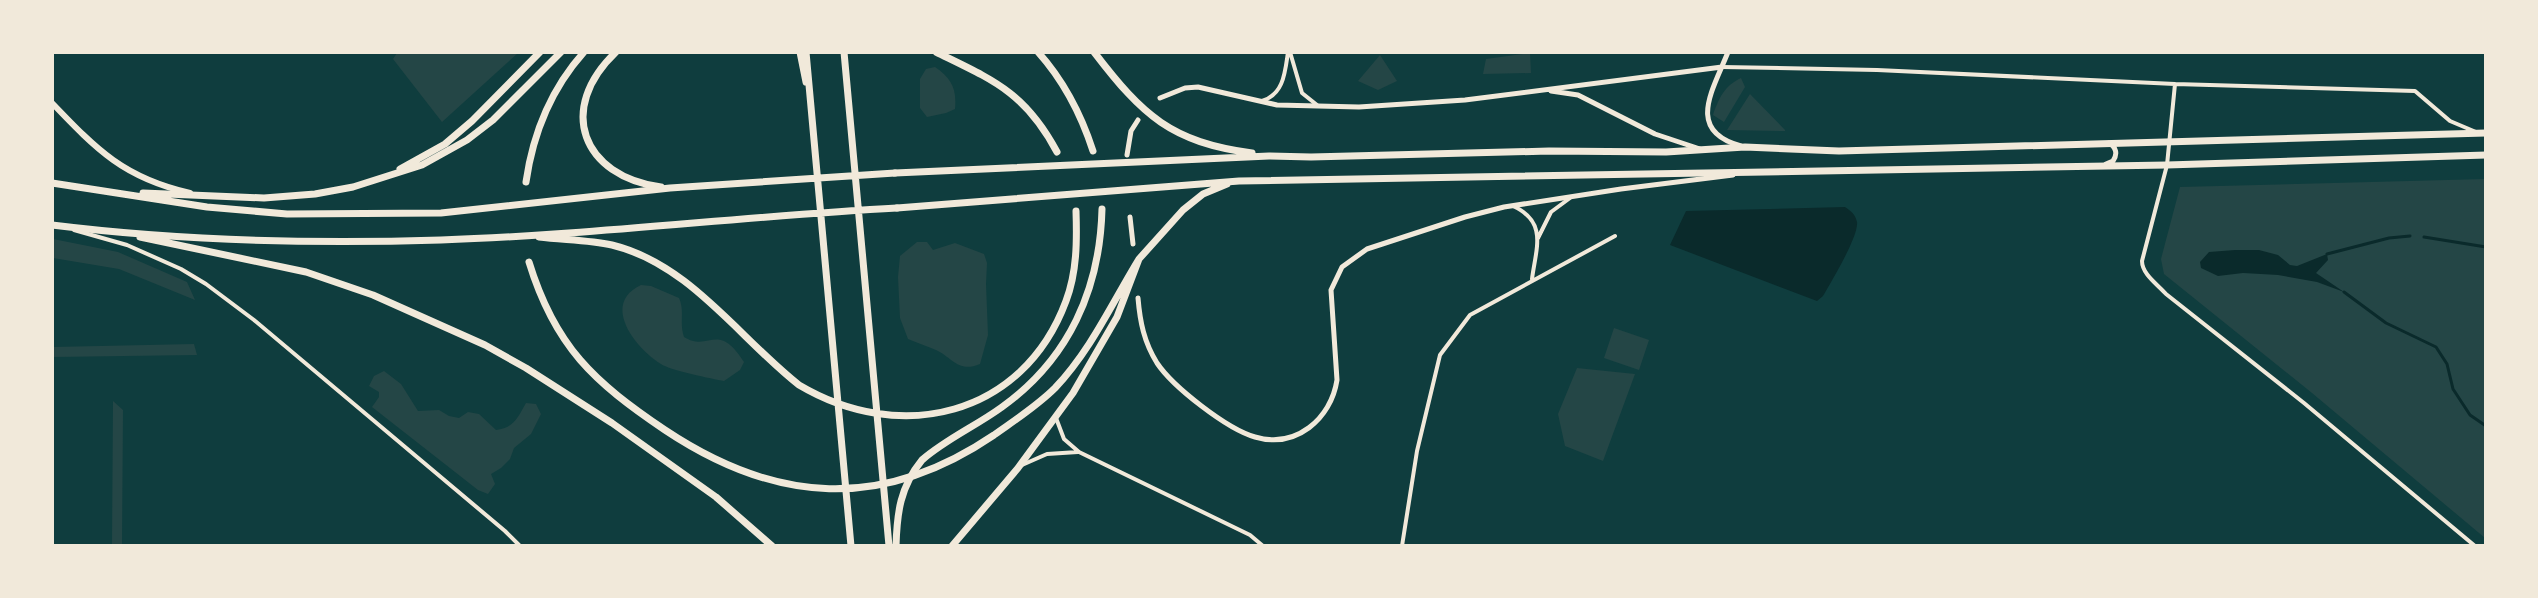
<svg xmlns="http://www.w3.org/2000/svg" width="2538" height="598" font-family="'Roboto Condensed',sans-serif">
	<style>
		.green { fill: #244646 }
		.water { fill: #0a2a2b }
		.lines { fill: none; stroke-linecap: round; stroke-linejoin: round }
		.stream { stroke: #0a2a2b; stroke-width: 3 }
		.minor { stroke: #f1e9da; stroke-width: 4 }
		.tertiary { stroke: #f1e9da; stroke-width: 5 }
		.secondary { stroke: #f1e9da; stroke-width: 6 }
		.primary { stroke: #f1e9da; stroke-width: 7 }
		.trunk { stroke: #f1e9da; stroke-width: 7 }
	</style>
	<rect width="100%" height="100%" fill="#0f3d3e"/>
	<path class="green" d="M397 53V52L518 53 442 122 393 59Z
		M1530 53 1531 73 1483 74 1486 59Z
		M1380 55 1397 81 1378 90 1358 81Z
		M935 67C951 78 957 88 955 109L946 113 927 117 920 108V79L926 69Z
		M1741 78 1745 87 1724 122 1713 115C1719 98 1724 86 1741 78Z
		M1750 94 1785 130V131L1727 130Z
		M2485 179V538L2312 393 2164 274 2161 259 2180 187Z
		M53 239 118 252 187 282 195 300 119 269 53 258Z
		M917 242H927L933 250 955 243 984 254 987 263 986 284 988 335 980 364C958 373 953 358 936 350 927 346 917 343 908 339L900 318 898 277 900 256Z
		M641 285 651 286 679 298C685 311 679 323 684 337 710 353 717 320 744 362L740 370 724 381C713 379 669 370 661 364 636 349 600 304 641 285Z
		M1614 328 1649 340 1639 370 1604 358Z
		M194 344 197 355 53 357V347Z
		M1577 368 1635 374 1603 461 1565 446 1558 414Z
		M384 371 401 384 418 411 439 410 449 416 459 418 468 412 479 414 496 430C514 428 518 417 526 403L536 404 541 414 531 434 514 448 510 459 501 468 491 474 495 484 488 494 478 490 372 407 379 397V392L369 386 374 376Z
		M113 401 123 410 122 545H112Z"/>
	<path class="water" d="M1845 207C1851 211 1855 214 1857 222 1859 236 1831 282 1823 296L1817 301 1670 245 1686 211Z
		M2235 250H2259L2278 255 2290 265 2297 266 2327 254 2328 260 2316 273 2344 292 2317 282 2278 275 2243 273 2218 276 2201 268 2200 262 2209 252Z"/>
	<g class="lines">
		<path class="stream" d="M2424 237 2486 247
			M2327 254 2389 238 2410 236
			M2344 292 2386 323 2436 347 2447 364 2453 389 2470 415 2486 426"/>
		<path class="minor" d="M1290 52 1302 93 1317 105
			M1722 67 1877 70 2175 84 2415 91 2450 121 2476 132
			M2175 84 2167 165 2142 261C2142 274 2157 284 2166 294L2304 403 2475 546
			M1262 101C1284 94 1285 72 1288 52
			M1513 206C1548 222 1536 248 1532 279
			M74 230 127 245 181 269 206 284 254 320 505 531 520 546
			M1538 238 1551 212 1570 198
			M1056 418 1064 439 1079 452 1250 535 1263 546
			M1022 465 1047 454 1078 452
			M1402 546 1417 451 1440 355 1470 315 1615 236"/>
		<path class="tertiary" d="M1728 52C1713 90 1685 131 1741 146
			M1551 91 1578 95 1655 134 1700 149
			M1160 98 1185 88 1198 87 1277 105 1359 107 1465 100 1722 67
			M1127 155 1131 131 1138 120
			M2106 164 2113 161C2118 154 2116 147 2109 143
			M1130 217 1133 244
			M1138 298C1140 322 1144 342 1157 363 1173 387 1227 429 1255 437 1296 449 1331 419 1337 380L1331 290 1342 267 1367 249 1465 217 1504 207 1621 189 1733 175"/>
		<path class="secondary" d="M52 103C97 150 124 178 190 193"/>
		<path class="primary" d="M616 52C556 109 582 176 661 187
			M800 52 806 82
			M1094 52C1143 116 1171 142 1252 153
			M895 173 1269 156 1311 157 1549 151 1666 152 1745 147 1839 151 2486 133
			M526 182C533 133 551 89 584 52
			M897 208 1239 181 2167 165 2486 155
			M529 262C555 347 594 382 665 430 776 504 882 511 994 435 1015 420 1037 406 1055 388 1091 350 1112 303 1139 259
			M952 546 1018 468 1073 393 1117 317 1139 259 1183 210 1203 194 1227 184"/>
		<path class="trunk" d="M806 52 851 546
			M844 52 889 546
			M936 52C993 80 1025 92 1057 152
			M1038 52C1064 81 1081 114 1093 151
			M400 169 445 144 472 121 540 52
			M52 183 207 207 287 214 441 213 670 188 895 173
			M143 193 264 198 315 194 353 187 422 165 467 140 493 120 561 52
			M52 225C181 241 312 244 441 240 593 235 745 216 897 208
			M140 237 306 272 373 295 485 345 526 368 612 423 716 497 772 546
			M539 237C563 240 589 240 612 245 690 264 739 338 799 385 900 445 1023 417 1066 301 1077 272 1077 241 1076 211
			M896 546C897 513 900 487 922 460 946 439 976 426 1002 407 1069 359 1100 289 1102 209"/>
	</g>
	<rect width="2538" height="598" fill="none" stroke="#f1e9da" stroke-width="108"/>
</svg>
